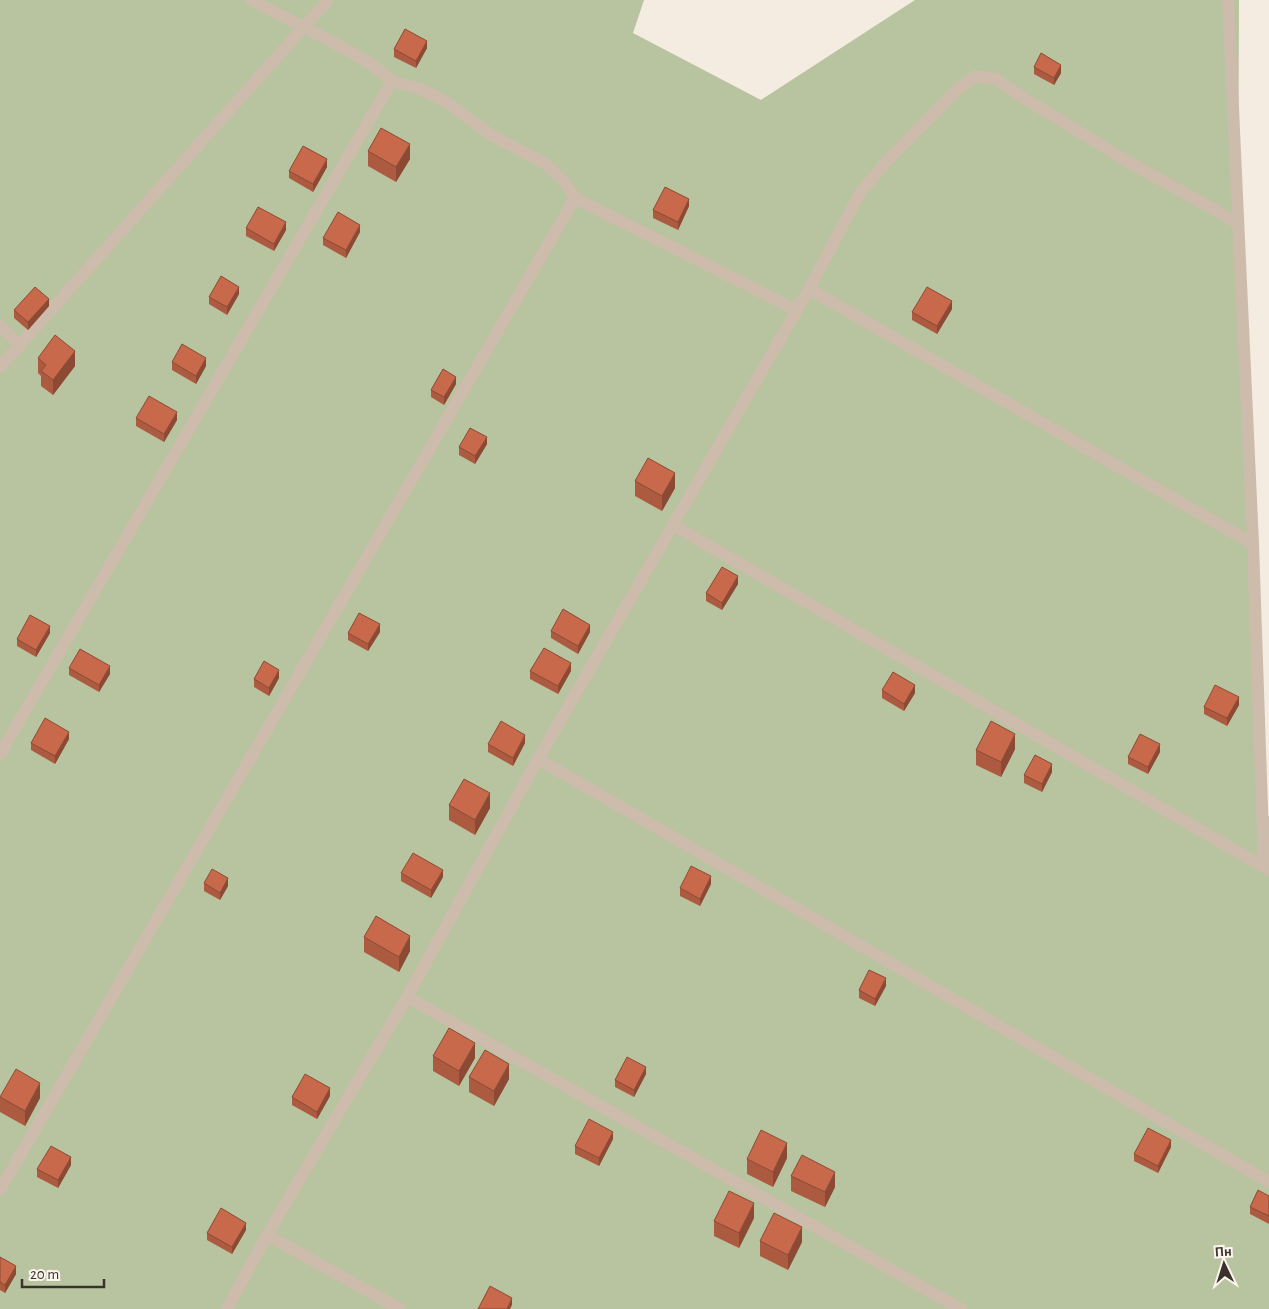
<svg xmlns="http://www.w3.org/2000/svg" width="1269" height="1309" font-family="'Alegreya Sans',sans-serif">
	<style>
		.green { fill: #b8c4a0 }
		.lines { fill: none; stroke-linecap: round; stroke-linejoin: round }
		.service { stroke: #cdbbac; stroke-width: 12 }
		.minor { stroke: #cdbbac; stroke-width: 12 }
		.wall { fill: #ac5a40 }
		.shaded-wall { fill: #8c4a34 }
		.building { fill: #c8694b; stroke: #8c4a34 }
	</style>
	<rect width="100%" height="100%" fill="#f4ebe1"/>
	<path class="green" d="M0 0H644L633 33 761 100 915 0H1239L1238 223 1264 821 1269 822V1309H0Z"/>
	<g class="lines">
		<path class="service" d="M251 0 327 39 370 63 392 81 420 89 445 101 491 135 546 164 563 180 575 198 796 310
			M1228 0 1253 544 1264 867
			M809 289 1253 544
			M0 326 20 346
			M0 367 328 0
			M673 525 809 289 860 193 885 163 959 88 976 76 996 79 1016 93 1125 160 1238 223
			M0 754 392 81
			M538 759 1269 1182
			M407 997 961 1309
			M0 1190 575 198
			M267 1235 400 1309
			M227 1309 267 1235 407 997 538 759 673 525 1269 870"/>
		<path class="minor" d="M1264 822H1269"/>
	</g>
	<path class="wall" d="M427 48 416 68 394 57V49Z
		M1034 67 1061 73 1054 85 1034 74Z
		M368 151 410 159 396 182 368 166Z
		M327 167 313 192 289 178V171Z
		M689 206 678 230 653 218V210Z
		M246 228 286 230 274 251 246 236Z
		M360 232 346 258 323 245V238Z
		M239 294 227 315 209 304V297Z
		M49 306 28 330 14 318V310Z
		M952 309 937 334 912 320V312Z
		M38 358 75 366 53 395 41 386V376L38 373Z
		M172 362 206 366 196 384 172 370Z
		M456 384 444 405 431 397V390Z
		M136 418 177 420 164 442 136 426Z
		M487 444 475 464 459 455V447Z
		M635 481 675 488 662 511 635 496Z
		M738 584 722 610 706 601V593Z
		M551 631 590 632 578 654 551 638Z
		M380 632 368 651 348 640V633Z
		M50 633 36 657 17 646V639Z
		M69 668 110 674 99 692 69 675Z
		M530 671H571L558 694 530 679Z
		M279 678 269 696 254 687V679Z
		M882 690 915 693 904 711 882 698Z
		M1239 705 1227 726 1204 714V707Z
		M69 739 55 764 31 750V743Z
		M525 743 513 766 488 752V744Z
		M1015 749 1001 777 976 765V750Z
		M1160 752 1148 774 1128 764V757Z
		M1052 772 1042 792 1024 783V775Z
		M449 805 490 808 475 835 449 820Z
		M401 873 443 877 431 898 401 881Z
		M204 883 228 886 220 900 204 891Z
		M711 884 700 906 680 896V888Z
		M364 937 410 951 399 972 364 952Z
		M886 986 875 1006 859 998V990Z
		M433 1056 475 1058 459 1086 433 1071Z
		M646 1074 634 1097 615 1087V1080Z
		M469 1077 509 1079 494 1106 469 1092Z
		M330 1096 317 1119 292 1105V1097Z
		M0 1097 40 1098 25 1126 0 1112Z
		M613 1139 599 1166 575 1154V1146Z
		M1171 1147 1158 1173 1134 1161V1154Z
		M787 1158 773 1187 747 1174V1159Z
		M71 1165 58 1188 37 1177V1169Z
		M791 1176 835 1187 825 1207 791 1191Z
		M1269 1196V1224L1250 1214V1207Z
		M754 1218 739 1248 714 1236V1221Z
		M246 1230 232 1254 207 1240V1233Z
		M760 1241 802 1242 788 1270 760 1256Z
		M0 1257 16 1274 5 1293 0 1290Z"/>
	<path class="shaded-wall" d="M427 41V48L416 68V61Z
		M1061 65V73L1054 85V78Z
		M410 144V159L396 182V167Z
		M327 159V167L313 192V184Z
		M689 199V206L678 230V222Z
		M286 222V230L274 251V244Z
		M360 225V232L346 258V250Z
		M239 287V294L227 315V307Z
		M49 299V306L28 330V322Z
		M952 301V309L937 334V326Z
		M75 351V366L53 395V380Z
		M206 358V366L196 384V376Z
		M456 377V384L444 405V397Z
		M177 412V420L164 442V434Z
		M487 437V444L475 464V456Z
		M675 473V488L662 511V496Z
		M738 576V584L722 610V603Z
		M380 624V632L368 651V644Z
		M590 625V632L578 654V646Z
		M50 626V633L36 657V650Z
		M571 663V671L558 694V686Z
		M110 666V674L99 692V685Z
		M279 670V678L269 696V688Z
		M915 685V693L904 711V704Z
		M1239 697V705L1227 726V718Z
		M69 732V739L55 764V756Z
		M1015 734V749L1001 777V762Z
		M525 735V743L513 766V758Z
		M1160 744V752L1148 774V767Z
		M1052 764V772L1042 792V784Z
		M490 793V808L475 835V820Z
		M443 870V877L431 898V890Z
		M711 876V884L700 906V899Z
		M228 878V886L220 900V893Z
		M410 936V951L399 972V957Z
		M886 978V986L875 1006V999Z
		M475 1043V1058L459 1086V1071Z
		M509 1064V1079L494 1106V1091Z
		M646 1067V1074L634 1097V1090Z
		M40 1083V1098L25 1126V1111Z
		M330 1088V1096L317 1119V1112Z
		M613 1132V1139L599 1166V1158Z
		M1171 1140V1147L1158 1173V1166Z
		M787 1143V1158L773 1187V1172Z
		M71 1157V1165L58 1188V1180Z
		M835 1172V1187L825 1207V1192Z
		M754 1203V1218L739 1248V1233Z
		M246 1223V1230L232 1254V1247Z
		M802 1227V1242L788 1270V1255Z
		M16 1266V1274L5 1293V1285Z
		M512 1298V1305L510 1309H507Z"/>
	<path class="building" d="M405 29 427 41 416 61 394 49Z
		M1041 53 1061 65 1054 78 1034 67Z
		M381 128 410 144 396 167 368 151Z
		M303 146 327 159 313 184 289 171Z
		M665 187 689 199 678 222 653 210Z
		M258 207 286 222 274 244 246 228Z
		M338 212 360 225 346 250 323 238Z
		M221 276 239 287 227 307 209 297Z
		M35 287 49 299 28 322 14 310Z
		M927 287 952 301 937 326 912 312Z
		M55 335 75 351 53 380 41 371 46 365 38 358Z
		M182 344 206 358 196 376 172 362Z
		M443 369 456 377 444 397 431 390Z
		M149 396 177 412 164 434 136 418Z
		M470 428 487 437 475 456 459 447Z
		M648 458 675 473 662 496 635 481Z
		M722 567 738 576 722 603 706 593Z
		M563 609 590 625 578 646 551 631Z
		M359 613 380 624 368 644 348 633Z
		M30 615 50 626 36 650 17 639Z
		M544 648 571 663 558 686 530 671Z
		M80 649 110 666 99 685 69 668Z
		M264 661 279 670 269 688 254 679Z
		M893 672 915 685 904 704 882 690Z
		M1215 685 1239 697 1227 718 1204 707Z
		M45 718 69 732 55 756 31 743Z
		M501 721 525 735 513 758 488 744Z
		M991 721 1015 734 1001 762 976 750Z
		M1140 734 1160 744 1148 767 1128 757Z
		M1035 755 1052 764 1042 784 1024 775Z
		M464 779 490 793 475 820 449 805Z
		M413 853 443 870 431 890 401 873Z
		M691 866 711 876 700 899 680 888Z
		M212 869 228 878 220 893 204 883Z
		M376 916 410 936 399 957 364 937Z
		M869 970 886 978 875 999 859 990Z
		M449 1028 475 1043 459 1071 433 1056Z
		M485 1050 509 1064 494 1091 469 1077Z
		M627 1057 646 1067 634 1090 615 1080Z
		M16 1069 40 1083 25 1111 0 1097Z
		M305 1074 330 1088 317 1112 292 1097Z
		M589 1119 613 1132 599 1158 575 1146Z
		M1148 1128 1171 1140 1158 1166 1134 1154Z
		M761 1130 787 1143 773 1172 747 1159Z
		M51 1146 71 1157 58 1180 37 1169Z
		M802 1155 835 1172 825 1192 791 1176Z
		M1258 1190 1269 1196V1216L1250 1207Z
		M729 1191 754 1203 739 1233 714 1221Z
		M221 1208 246 1223 232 1247 207 1233Z
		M774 1213 802 1227 788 1255 760 1241Z
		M0 1257 16 1266 5 1285 0 1282Z
		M490 1286 512 1298 507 1309H478Z"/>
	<g transform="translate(1224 1264) rotate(356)" stroke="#fbf5ee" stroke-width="4" paint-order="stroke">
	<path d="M0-4L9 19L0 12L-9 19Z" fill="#3b302b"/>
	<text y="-8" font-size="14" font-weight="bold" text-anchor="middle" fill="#3b302b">Пн</text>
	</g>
	<path d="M22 1279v8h82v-8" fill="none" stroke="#3b302b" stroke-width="2.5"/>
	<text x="30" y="1279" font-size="15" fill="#3b302b" stroke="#fbf5ee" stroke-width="4" paint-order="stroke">20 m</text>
</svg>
